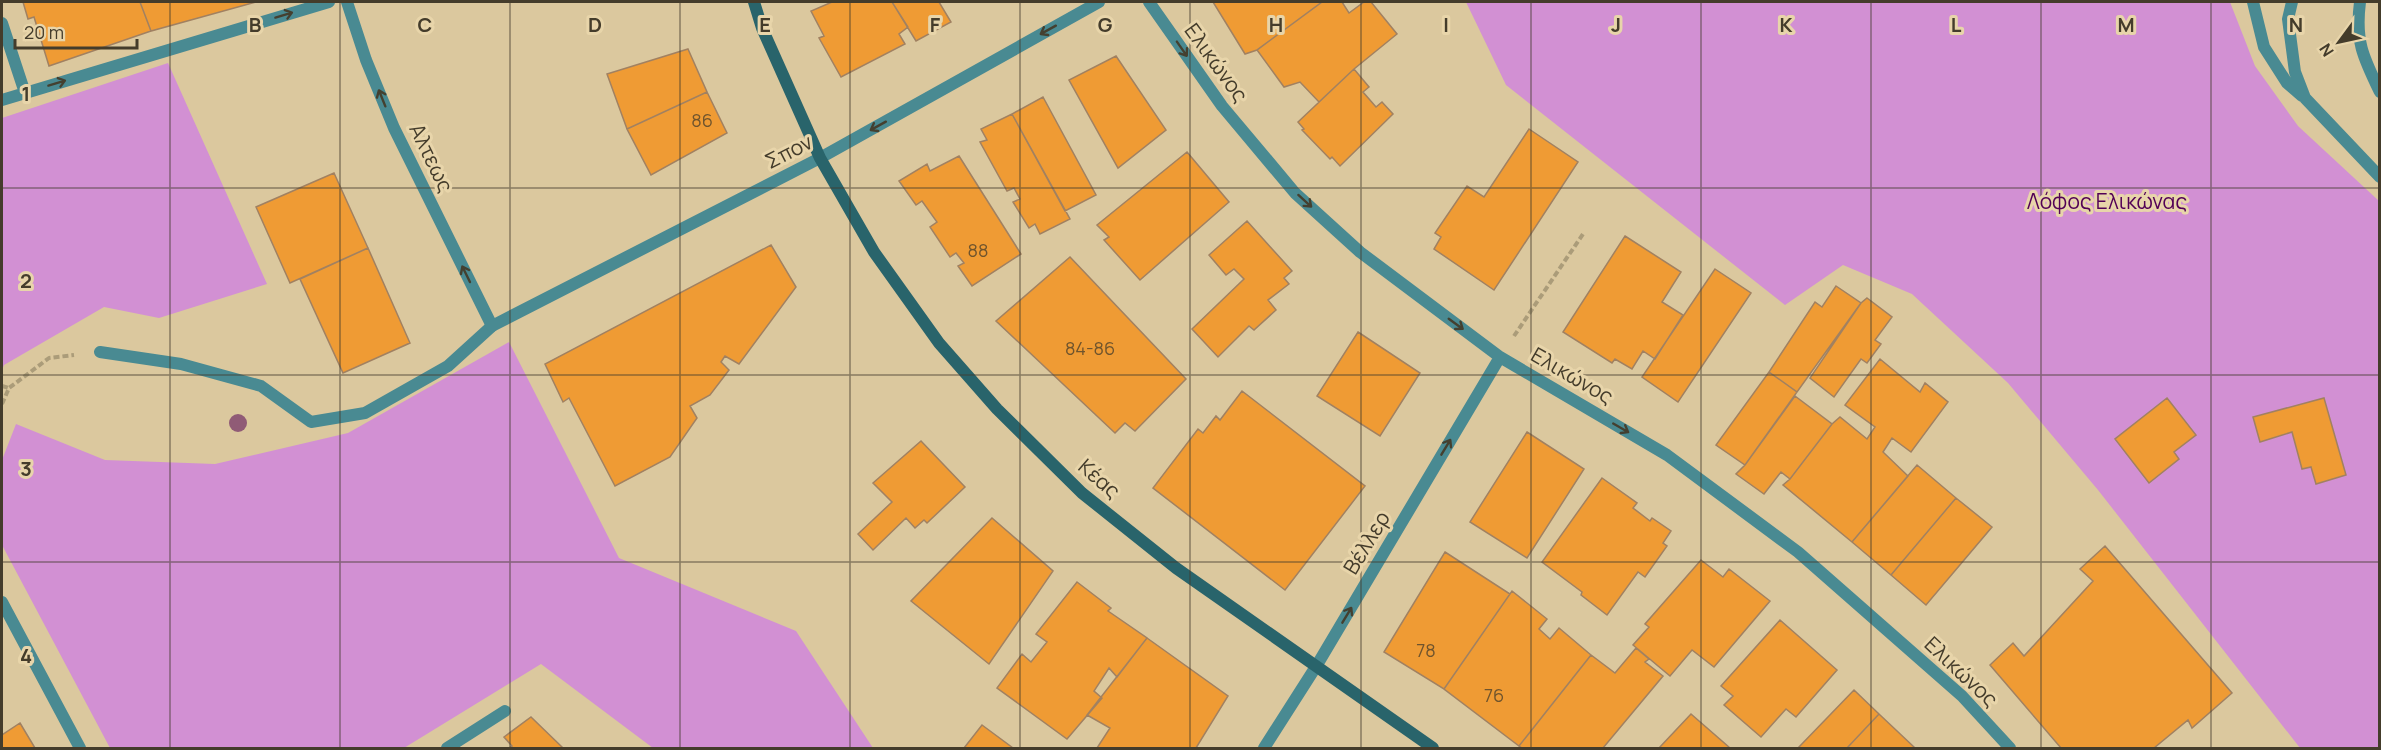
<svg xmlns="http://www.w3.org/2000/svg" width="2381" height="750" font-family="Manrope,sans-serif">
	<style>
		.green { fill: #d290d3 }
		.building { fill: #ef9b34; stroke: #a18161; stroke-width: 1.5 }
		.lines { fill: none; stroke-linecap: round; stroke-linejoin: round }
		.path { stroke: #ab9c79; stroke-width: 4; stroke-dasharray: 6 3; stroke-linecap: butt }
		.lane { stroke: #498a92; stroke-width: 12 }
		.street { stroke: #498a92; stroke-width: 12 }
		.secondary { stroke: #29646b; stroke-width: 12 }
		.tree { fill: #905b76 }
		.oneway { stroke: #444030 }
		.grid { fill: none; stroke: #443c2b; stroke-width: 1.5; stroke-opacity: 0.55 }
		.labels { text-anchor: middle; stroke-width: 6; stroke-linejoin: round; paint-order: stroke }
		.number-label { font-size: 18px; fill: #6f542d }
		.street-label { font-size: 21px; fill: #443c2b; stroke: #e8d5aa }
		.park-label { font-size: 21px; fill: #520156; stroke: #e8d5aa }
		.grid-label { font-size: 20px; text-anchor: middle; font-weight: bold; fill: #443c2b; stroke: #e8d5aa; stroke-width: 6; stroke-linejoin: round; paint-order: stroke }
	</style>
	<rect width="100%" height="100%" fill="#dbc89e"/>
	<path class="green" d="M1466 2H2230L2255 66 2298 126 2379 201V748H2300L2098 490 2008 383 1912 294 1843 265 1785 305 1506 85Z
		M168 63 267 284 159 318 104 307 4 365 2 370V118Z
		M509 342 619 558 796 631 873 748H653L541 664 404 748H110L2 545V460L16 424 105 460 215 464 348 433Z"/>
	<path class="building" d="M23 2H140L151 31 49 66 34 17 28 19Z
		M140 2H256L151 31Z
		M832 2H892L908 27 899 34 905 44 841 77 819 38 824 36 811 11Z
		M892 2H939L951 22 916 41Z
		M1213 2H1322L1257 50 1245 54Z
		M1322 2H1342L1349 13 1364 2H1371L1397 34 1354 69 1319 102 1300 82 1284 87 1257 50Z
		M688 49 707 92 627 129 607 74Z
		M1116 56 1166 130 1118 168 1069 80Z
		M1354 69 1369 87 1363 92 1376 107 1382 102 1393 114 1340 166 1332 157 1330 159 1302 130 1304 129 1298 122Z
		M707 92 727 133 651 175 627 129Z
		M1043 97 1096 195 1065 211 1012 114Z
		M1012 114 1070 219 1040 234 1035 224 1029 228 1013 202 1020 199 1014 188 1007 191 980 142 987 140 981 129Z
		M1529 129 1578 162 1494 290 1434 249 1441 237 1435 233 1467 186 1484 197Z
		M1187 152 1229 202 1140 280 1104 240 1109 237 1097 225Z
		M959 156 1021 254 972 286 958 266 964 263 956 253 950 257 930 227 937 222 922 201 916 205 899 181 927 164 930 171Z
		M334 173 368 248 290 283 256 207Z
		M1247 221 1292 271 1284 278 1289 284 1268 300 1276 310 1254 330 1249 326 1218 357 1192 329 1244 279 1234 269 1226 275 1209 255Z
		M1625 236 1681 272 1662 302 1683 315 1655 359 1643 351 1632 369 1615 359 1612 363 1563 332Z
		M771 245 796 287 739 364 725 356 721 362 729 370 710 395 690 406 697 418 670 457 615 486 569 398 563 402 545 364Z
		M368 248 410 343 343 373 300 279Z
		M1070 257 1186 379 1135 431 1125 423 1115 433 996 321Z
		M1715 269 1751 293 1678 402 1642 377Z
		M1836 286 1861 303 1797 392 1769 372 1815 302 1822 307Z
		M1867 298 1892 317 1875 340 1881 344 1867 363 1861 359 1834 397 1810 378 1861 303Z
		M1358 332 1420 373 1380 436 1317 396Z
		M1880 359 1920 392 1925 383 1948 402 1911 452 1892 438 1883 452 1908 476 1852 542 1783 485 1790 479 1832 424 1840 417 1867 439 1875 427 1845 405Z
		M1769 372 1797 392 1745 465 1716 445Z
		M1242 391 1365 486 1285 590 1153 488 1198 429 1203 433 1216 416 1220 420Z
		M1795 396 1832 424 1790 479 1781 472 1764 494 1736 474 1745 465Z
		M2167 398 2196 435 2174 452 2179 459 2149 483 2115 439Z
		M2324 398 2346 475 2316 484 2311 467 2302 469 2292 432 2260 442 2253 417Z
		M1527 432 1584 469 1527 558 1470 522Z
		M921 441 965 487 927 523 924 520 915 528 906 518 873 550 858 534 892 502 873 483Z
		M1917 465 1956 498 1891 575 1852 542Z
		M1602 478 1637 503 1633 508 1650 521 1652 518 1671 531 1663 543 1667 546 1645 577 1638 572 1607 615 1581 595 1582 592 1542 562Z
		M1956 498 1992 527 1926 605 1891 575Z
		M992 518 1053 571 989 664 911 601Z
		M2105 546 2232 693 2192 728 2188 720 2154 748H2061L1990 665 2013 643 2024 656 2093 581 2080 569Z
		M1445 552 1510 594 1444 689 1384 652Z
		M1701 560 1723 577 1729 569 1770 601 1714 667 1692 650 1670 676 1633 645 1649 627 1645 624Z
		M1077 582 1111 608 1108 611 1147 638 1117 677 1109 668 1094 691 1102 698 1067 739 997 688 1022 654 1031 662 1047 642 1036 634Z
		M1512 591 1547 619 1539 629 1550 639 1559 628 1591 655 1519 746 1444 689Z
		M1780 620 1837 670 1796 717 1786 709 1761 737 1724 705 1733 696 1721 686Z
		M1147 638 1228 696 1196 748H1097L1110 728 1087 715Z
		M1636 648 1649 659 1645 662 1663 676 1603 748H1522L1519 746 1591 655 1615 673Z
		M1854 690 1879 714 1847 748H1798Z
		M1691 714 1730 748H1659Z
		M1879 714 1914 747 1912 748H1847Z
		M531 717 563 748H509L512 746 504 737Z
		M20 723 35 748H2V735Z
		M982 725 1013 748H964Z"/>
	<g class="lines">
		<path class="path" d="M1514 336 1583 234
			M2 386 9 388
			M2 404 9 388 49 358 74 355"/>
		<path class="lane" d="M2253 2 2264 47 2287 83 2302 96
			M2292 2 2288 19 2295 72 2305 98 2380 177
			M2360 2C2355 41 2363 57 2380 92
			M100 352 181 364 261 386 311 422 365 413 448 366 492 326"/>
		<path class="street" d="M347 2 366 60 394 128 492 326 820 158 1099 2
			M1149 2 1222 106 1295 193 1360 252 1500 357 1667 455 1798 552 1962 696 2010 748
			M2 23 25 93
			M2 100 329 2
			M2 602 80 748
			M447 748 505 711
			M1264 748 1317 665 1500 357"/>
		<path class="secondary" d="M754 2 762 28 820 158 874 252 939 343 997 409 1082 493 1176 568 1433 748"/>
	</g>
	<circle class="tree" cx="238" cy="423" r="9"/>
	<defs><path id="oneway-shaft" d="M-6 0H5M1.5-3L5.5 0L1.5 3" fill="none" stroke-width="1.6" stroke-linecap="round" stroke-linejoin="round" transform="scale(1.5)"/></defs>
	<g class="oneway">
		<use href="#oneway-shaft" transform="translate(284 15) rotate(-17)"/>
		<use href="#oneway-shaft" transform="translate(1048 30) rotate(151)"/>
		<use href="#oneway-shaft" transform="translate(1182 49) rotate(55)"/>
		<use href="#oneway-shaft" transform="translate(57 83) rotate(-17)"/>
		<use href="#oneway-shaft" transform="translate(382 98) rotate(-112)"/>
		<use href="#oneway-shaft" transform="translate(878 126) rotate(151)"/>
		<use href="#oneway-shaft" transform="translate(1305 201) rotate(42)"/>
		<use href="#oneway-shaft" transform="translate(466 274) rotate(-116)"/>
		<use href="#oneway-shaft" transform="translate(1456 324) rotate(36)"/>
		<use href="#oneway-shaft" transform="translate(1621 428) rotate(30)"/>
		<use href="#oneway-shaft" transform="translate(1446 447) rotate(-59)"/>
		<use href="#oneway-shaft" transform="translate(1347 615) rotate(-59)"/>
	</g>
	<path class="grid" d="M170 2V748M340 2V748M510 2V748M680 2V748M850 2V748M1020 2V748M1190 2V748M1361 2V748M1531 2V748M1701 2V748M1871 2V748M2041 2V748M2211 2V748M2 188H2380M2 375H2380M2 562H2380"/>
	<g class="labels">
		<g class="number-label">
			<text x="702" y="127">86</text>
			<text x="978" y="257">88</text>
			<text x="1090" y="355">84-86</text>
			<text x="1426" y="657">78</text>
			<text x="1494" y="702">76</text>
		</g>
		<g class="street-label">
			<text transform="translate(1216 63) rotate(54)" y="7">Ελικώνος</text>
			<text transform="translate(789 152) rotate(-27)" y="7">Σπον</text>
			<text transform="translate(431 158) rotate(64)" y="7">Αλτεως</text>
			<text transform="translate(1572 376) rotate(30)" y="7">Ελικώνος</text>
			<text transform="translate(1099 479) rotate(41)" y="7">Κέας</text>
			<text transform="translate(1367 543) rotate(-59)" y="7">Βέλλερ</text>
			<text transform="translate(1961 672) rotate(43)" y="7">Ελικώνος</text>
		</g>
		<g class="park-label">
			<text x="2107" y="209">Λόφος Ελικώνας</text>
		</g>
	</g>
	<g class="grid-label">
		<text x="255" y="32">B</text>
		<text x="425" y="32">C</text>
		<text x="595" y="32">D</text>
		<text x="765" y="32">E</text>
		<text x="935" y="32">F</text>
		<text x="1105" y="32">G</text>
		<text x="1276" y="32">H</text>
		<text x="1446" y="32">I</text>
		<text x="1616" y="32">J</text>
		<text x="1786" y="32">K</text>
		<text x="1956" y="32">L</text>
		<text x="2126" y="32">M</text>
		<text x="2296" y="32">N</text>
		<text x="26" y="101">1</text>
		<text x="26" y="288">2</text>
		<text x="26" y="476">3</text>
		<text x="26" y="663">4</text>
	</g>
	<rect width="2381" height="750" fill="none" stroke="#443c2b" stroke-width="6"/>
	<g transform="translate(2339 42) rotate(237)" stroke="#e8d5aa" stroke-width="4.5" paint-order="stroke">
	<path d="M0-4.5L10 22L0 15L-10 22Z" fill="#443c2b"/>
	<text y="-9" font-size="16" font-weight="bold" text-anchor="middle" fill="#443c2b">N</text>
	</g>
	<path d="M15 39v9h122v-9" fill="none" stroke="#443c2b" stroke-width="3"/>
	<text x="24" y="39" font-size="18" fill="#443c2b" stroke="#e8d5aa" stroke-width="4.5" paint-order="stroke">20 m</text>
</svg>
